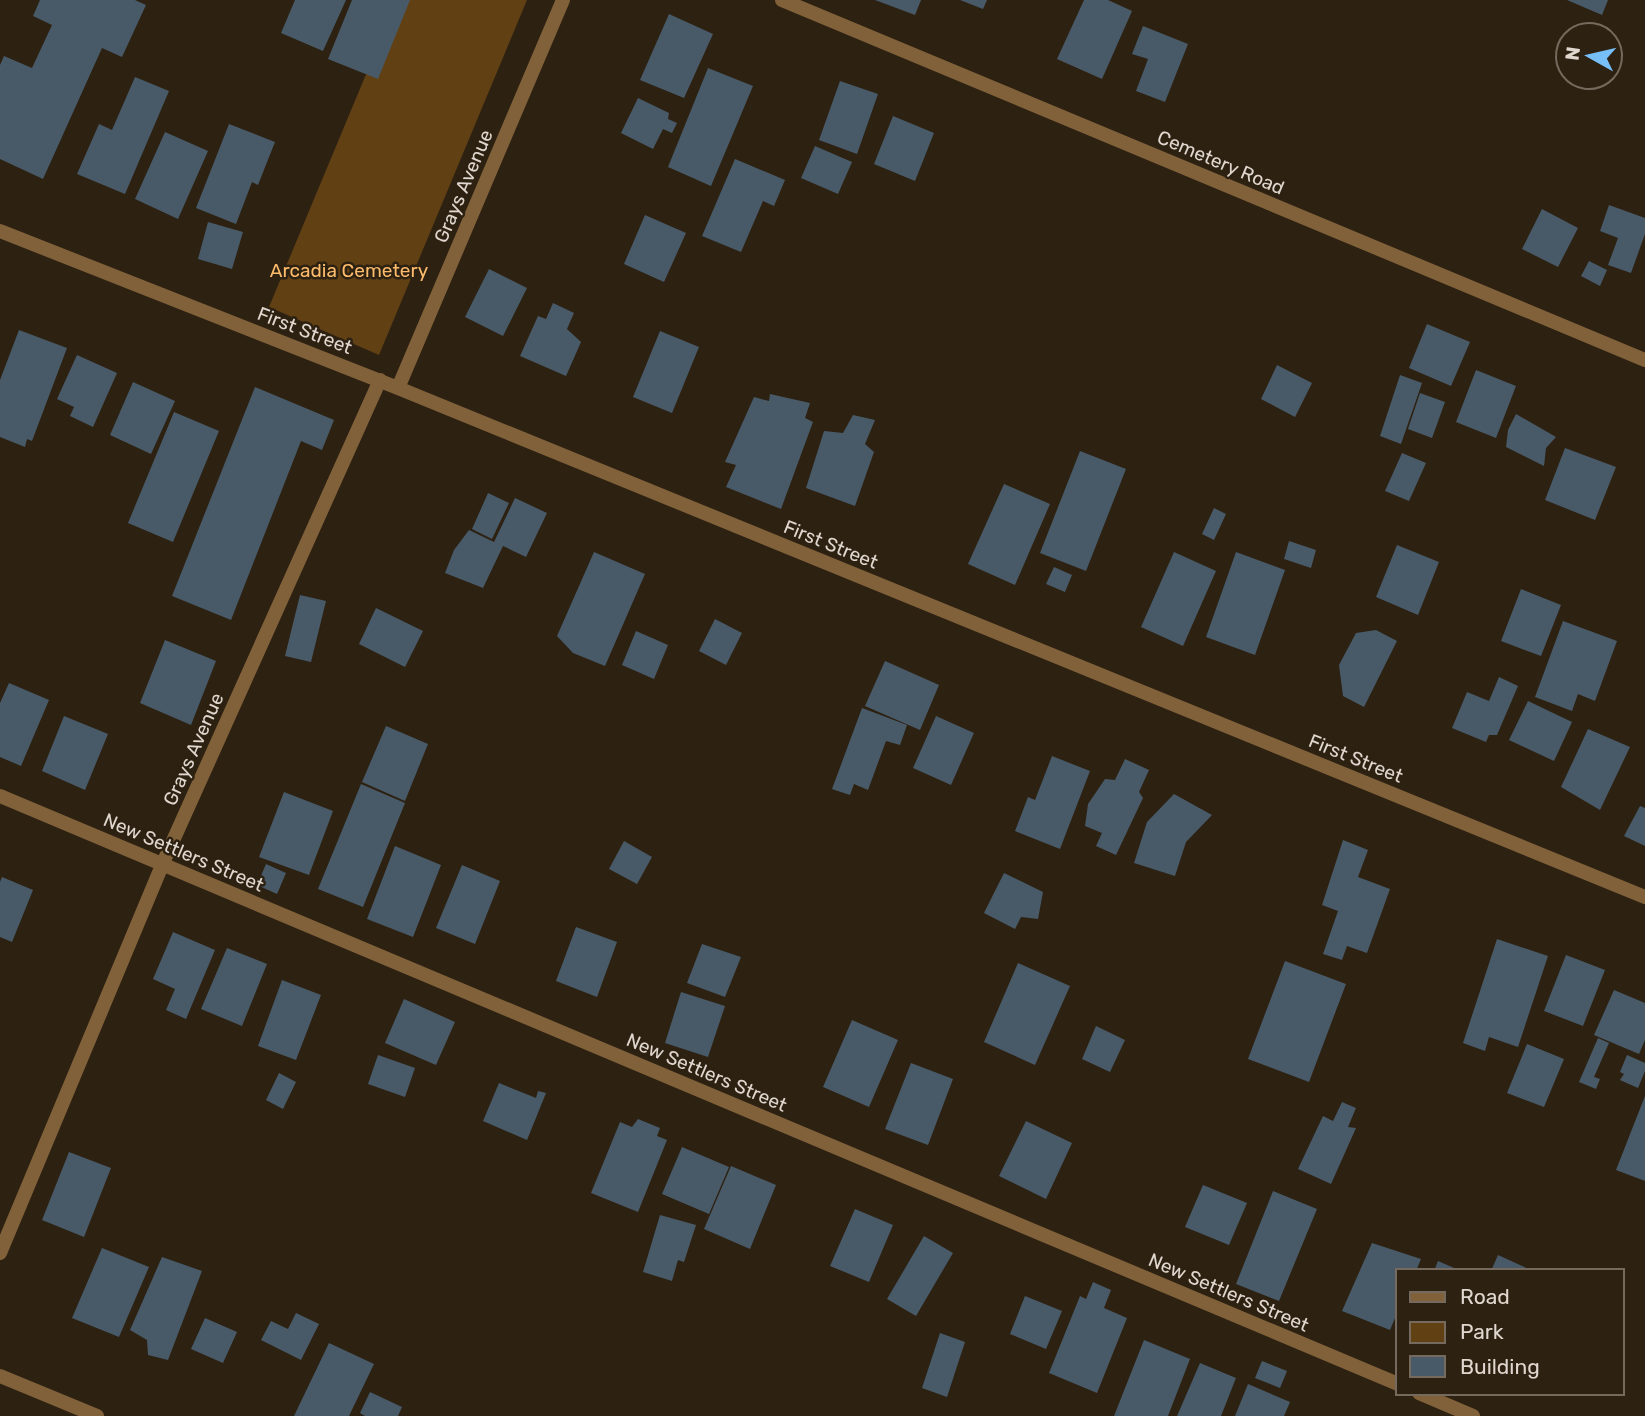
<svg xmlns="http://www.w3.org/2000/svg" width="1645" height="1416" font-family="Rubik,sans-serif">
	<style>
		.green { fill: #614014 }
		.building { fill: #485a68 }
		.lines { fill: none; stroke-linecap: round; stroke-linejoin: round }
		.minor { stroke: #81613a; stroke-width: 14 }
		.labels { text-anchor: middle; stroke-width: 5; stroke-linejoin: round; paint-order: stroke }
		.street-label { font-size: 19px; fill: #e0d7ce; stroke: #2d2112 }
		.park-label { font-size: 19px; fill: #fdbc6b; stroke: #2d2112 }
	</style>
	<rect width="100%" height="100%" fill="#2d2112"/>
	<path class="green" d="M397 0H527L379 355 269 307Z"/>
	<path class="building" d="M40 0H135L146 5 122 57 102 48 43 179 0 159V65L4 56 32 68 52 25 33 16Z
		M295 0H346L323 51 281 33Z
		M352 0H410L378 79 328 59Z
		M875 0H921L915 15Z
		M960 0H987L983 9Z
		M1084 0H1108L1132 11 1102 79 1057 59Z
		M1567 0H1608L1602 15Z
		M669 14 713 34 684 98 640 80Z
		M1143 26 1188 44 1165 102 1136 91 1148 59 1132 54Z
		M708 68 753 86 711 186 668 167Z
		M135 77 169 91 125 194 77 174 99 124 112 130Z
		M840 81 878 94 857 154 819 140Z
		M638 98 669 113 668 119 677 123 672 133 663 129 653 149 621 133Z
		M893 116 934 133 915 181 874 164Z
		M229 124 275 142 258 185 252 182 236 224 196 208Z
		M165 132 208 151 178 219 135 199Z
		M815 146 852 162 838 194 801 178Z
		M735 159 785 180 774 206 763 201 741 252 702 236Z
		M1609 205 1645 218V234L1631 273 1608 265 1618 238 1600 231Z
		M1542 209 1578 228 1558 267 1522 249Z
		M645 215 686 233 664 282 624 264Z
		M208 222 243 232 232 269 198 259Z
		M1589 261 1607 270 1600 286 1581 276Z
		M489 269 527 288 503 336 465 317Z
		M553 303 574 313 567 329 581 342 566 376 520 356 538 316 546 319Z
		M1427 324 1470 342 1451 386 1409 368Z
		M19 330 67 348 32 441 27 439 25 447 0 437V380Z
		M660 331 699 347 672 413 633 397Z
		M77 355 117 373 93 427 70 416 74 407 57 399Z
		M1277 365 1312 383 1295 417 1261 399Z
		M1476 370 1516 386 1496 438 1456 422Z
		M1400 375 1422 383 1401 444 1380 436Z
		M133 382 175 401 151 454 110 435Z
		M255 387 334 420 322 450 301 441 231 620 172 596Z
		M1420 393 1445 402 1432 438 1408 429Z
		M770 394 810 403 805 418 813 422 781 509 726 487 736 465 725 462 754 397 769 401Z
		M174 412 219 431 173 542 128 523Z
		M1516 414 1556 437 1546 448 1544 466 1506 447 1508 430Z
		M853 415 875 420 865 444 874 452 855 506 806 488 824 431 843 433Z
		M1565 448 1616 467 1595 520 1545 500Z
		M1080 451 1126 469 1086 571 1040 553Z
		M1402 453 1426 463 1409 501 1385 491Z
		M1004 484 1050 504 1015 585 968 564Z
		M488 493 509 503 492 539 472 529Z
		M515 498 547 513 526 557 503 546 483 588 445 573 454 550 469 530 494 542Z
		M1214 508 1226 514 1214 540 1202 534Z
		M1289 541 1316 550 1311 568 1284 559Z
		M1397 545 1439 562 1418 615 1376 597Z
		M594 552 645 574 605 666 573 653 557 636Z
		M1174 552 1216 571 1183 646 1141 627Z
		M1236 552 1285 570 1255 655 1206 637Z
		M1054 567 1072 575 1065 592 1046 584Z
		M1521 589 1561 605 1541 656 1501 641Z
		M300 595 326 601 311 662 285 656Z
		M376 608 423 631 405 667 359 644Z
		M715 619 742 633 726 665 699 651Z
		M1563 621 1617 641 1595 701 1578 694 1572 711 1535 697Z
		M1376 630 1397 641 1364 707 1343 696 1339 665 1356 633Z
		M636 631 668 645 654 679 622 665Z
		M165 640 216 661 191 725 140 703Z
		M885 661 939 685 920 730 865 706Z
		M1499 677 1518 686 1497 735H1489L1486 742 1452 728 1467 692 1489 701Z
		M9 683 49 700 21 766 0 757V703Z
		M1528 701 1572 722 1554 761 1509 740Z
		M862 708 907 725 900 745 886 741 868 790 854 784 850 795 832 789Z
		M64 716 108 734 85 790 42 771Z
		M936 716 974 733 951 785 913 768Z
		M386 726 428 744 405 801 362 782Z
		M1588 729 1630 747 1600 810 1561 787Z
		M1052 756 1090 771 1060 849 1015 831 1028 797 1035 800Z
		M1125 759 1149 770 1139 792 1143 798 1116 855 1096 846 1102 833 1085 826 1088 804 1105 779 1115 780Z
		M361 784 405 803 363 907 318 889Z
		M284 792 333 811 309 875 259 857Z
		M1174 794 1212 815 1186 842 1175 876 1134 863 1147 822Z
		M1640 806 1645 808V846L1624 836Z
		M1343 840 1368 850 1358 877 1390 889 1367 953 1347 946 1342 960 1323 954 1338 911 1322 905Z
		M624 841 652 857 637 884 609 869Z
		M395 846 441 865 413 937 367 919Z
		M266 864 286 873 277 894 257 885Z
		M462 865 500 881 475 944 436 928Z
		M1004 873 1043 892 1038 919 1021 917 1015 929 984 913Z
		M2 877 33 890 12 942 0 937V882Z
		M576 927 617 942 597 997 556 981Z
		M173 932 215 950 186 1019 166 1010 175 989 153 979Z
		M1497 939 1548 956 1518 1047 1489 1037 1485 1051 1463 1043Z
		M702 944 741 957 725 997 687 983Z
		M227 948 267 964 242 1026 201 1009Z
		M1566 955 1605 970 1583 1026 1544 1011Z
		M1285 961 1346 984 1309 1082 1248 1059Z
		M1018 963 1070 986 1035 1065 984 1042Z
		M282 980 321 995 296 1060 258 1046Z
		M1614 990 1645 1003V1040L1639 1054 1594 1035Z
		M681 992 725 1006 708 1057 665 1043Z
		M404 999 455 1022 436 1065 385 1043Z
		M852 1020 898 1040 869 1107 823 1087Z
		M1096 1026 1125 1040 1110 1072 1082 1059Z
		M1598 1038 1609 1043 1594 1077 1600 1079 1596 1089 1579 1082Z
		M1527 1044 1564 1059 1544 1107 1507 1093Z
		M378 1055 415 1068 405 1097 368 1084Z
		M1627 1055 1645 1063V1071L1638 1088 1620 1080 1624 1074 1620 1072Z
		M911 1063 953 1079 928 1145 885 1129Z
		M279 1073 296 1082 283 1109 266 1100Z
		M499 1083 536 1098 538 1091 546 1093 527 1140 483 1121Z
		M1645 1096V1181L1616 1170Z
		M1342 1102 1356 1108 1348 1127 1356 1128 1331 1184 1298 1169 1323 1116 1333 1121Z
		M638 1119 660 1128 657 1136 667 1140 638 1212 591 1193 620 1122 632 1127Z
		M1026 1121 1072 1143 1046 1199 999 1176Z
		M682 1147 729 1167 709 1214 662 1194Z
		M69 1152 111 1168 84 1237 42 1220Z
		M731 1166 776 1185 750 1249 704 1229Z
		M1203 1185 1247 1203 1229 1245 1185 1227Z
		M1273 1191 1317 1209 1279 1301 1236 1284Z
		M855 1209 893 1225 869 1282 830 1266Z
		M660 1215 696 1225 684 1262 678 1260 672 1281 643 1272Z
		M924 1236 953 1253 916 1316 887 1299Z
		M1372 1243 1421 1259 1416 1271H1398V1311L1390 1330 1342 1311Z
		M102 1248 149 1267 119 1337 72 1318Z
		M1498 1255 1533 1271H1491Z
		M162 1257 202 1271 168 1360 148 1355 147 1340 130 1330Z
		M1438 1261 1461 1271H1434Z
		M1093 1282 1111 1290 1104 1308 1127 1318 1097 1393 1049 1373 1080 1296 1086 1299Z
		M1025 1296 1062 1311 1046 1349 1010 1334Z
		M296 1313 319 1324 301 1360 261 1340 271 1321 288 1329Z
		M205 1318 237 1332 223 1363 191 1349Z
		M940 1333 965 1342 947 1397 922 1388Z
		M1144 1340 1190 1359 1168 1416H1114Z
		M329 1343 374 1364 349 1416H294Z
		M1262 1361 1287 1371 1280 1388 1255 1378Z
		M1200 1363 1236 1378 1221 1416H1177Z
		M1248 1384 1290 1402 1284 1416H1235Z
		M370 1392 402 1407 398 1416H365L360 1413Z"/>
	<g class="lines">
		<path class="minor" d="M782 0 1645 360
			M0 231 398 388 1645 897
			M398 388 563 0
			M0 796 1398 1384
			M0 1253 163 863 380 380
			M0 1376 97 1416
			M1419 1393 1473 1416"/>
	</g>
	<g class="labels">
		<g class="street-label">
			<text transform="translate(1221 162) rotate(23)" y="7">Cemetery Road</text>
			<text transform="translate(463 186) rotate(-67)" y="7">Grays Avenue</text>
			<text transform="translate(305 330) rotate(21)" y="7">First Street</text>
			<text transform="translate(831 544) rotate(22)" y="7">First Street</text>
			<text transform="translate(193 749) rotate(-66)" y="7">Grays Avenue</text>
			<text transform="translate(1356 758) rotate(22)" y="7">First Street</text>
			<text transform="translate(184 852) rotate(23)" y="7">New Settlers Street</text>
			<text transform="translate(707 1072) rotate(23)" y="7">New Settlers Street</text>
			<text transform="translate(1229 1292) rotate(23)" y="7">New Settlers Street</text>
		</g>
		<g class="park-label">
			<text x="349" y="277">Arcadia Cemetery</text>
		</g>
	</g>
	<rect x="1396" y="1269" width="228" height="126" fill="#2d2112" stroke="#756a5d" stroke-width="2"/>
	<rect x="1410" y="1292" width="35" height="10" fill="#81613a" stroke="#756a5d" stroke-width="2"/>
	<text x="1460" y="1304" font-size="21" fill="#e0d7ce">Road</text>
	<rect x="1410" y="1322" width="35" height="21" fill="#614014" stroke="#756a5d" stroke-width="2"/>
	<text x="1460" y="1339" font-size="21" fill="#e0d7ce">Park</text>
	<rect x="1410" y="1356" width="35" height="21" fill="#485a68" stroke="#756a5d" stroke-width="2"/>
	<text x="1460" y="1374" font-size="21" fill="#e0d7ce">Building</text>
	<g transform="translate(1589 56) rotate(278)"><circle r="33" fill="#2d2112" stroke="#756a5d" stroke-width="2"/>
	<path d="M0-5L12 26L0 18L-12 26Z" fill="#77bff7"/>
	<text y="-10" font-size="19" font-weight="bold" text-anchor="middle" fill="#e0d7ce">N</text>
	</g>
</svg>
